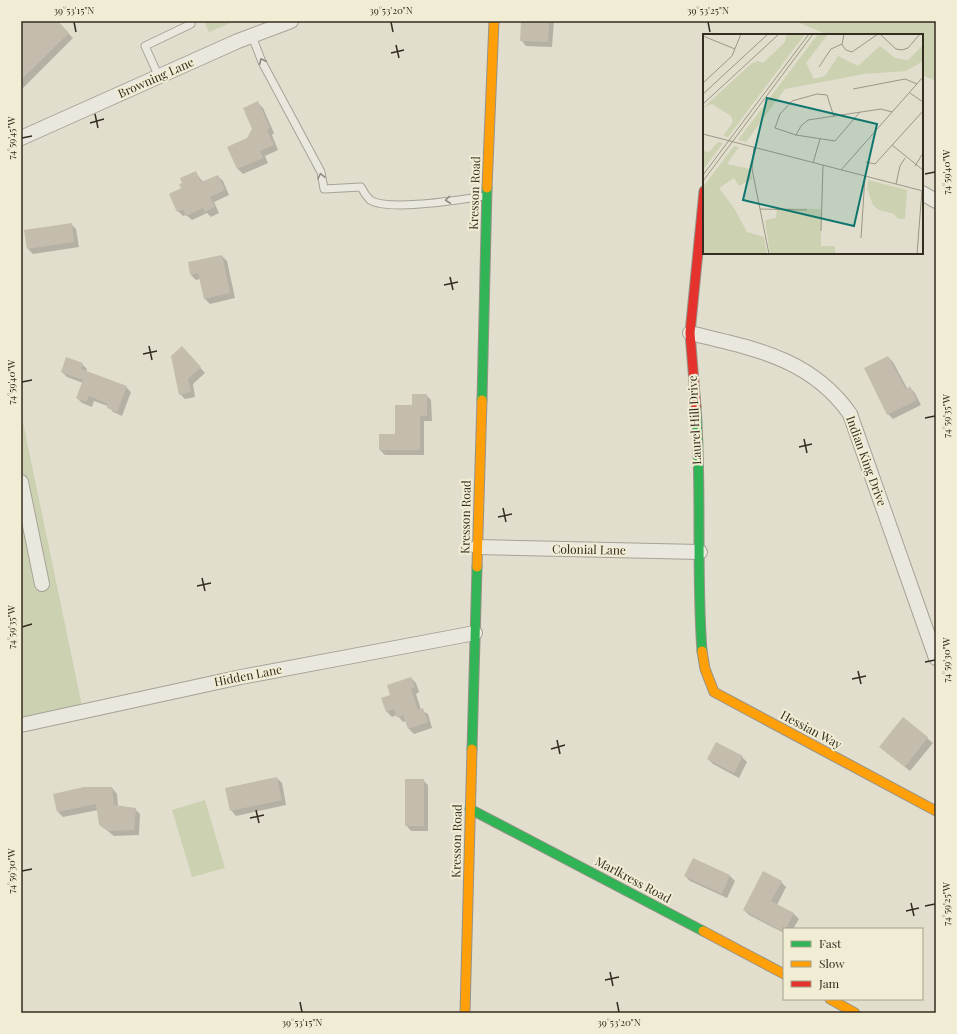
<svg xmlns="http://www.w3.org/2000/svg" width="957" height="1034" font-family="'Playfair Display',serif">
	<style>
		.green { fill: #ccd1b1 }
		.shadow { fill: #0003 }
		.building { fill: #c4bdae }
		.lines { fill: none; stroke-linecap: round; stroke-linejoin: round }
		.lane-casing { stroke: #a6a396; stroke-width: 9 }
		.street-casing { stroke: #a6a396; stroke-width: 16 }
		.fast-casing { stroke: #969286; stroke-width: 11 }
		.slow-casing { stroke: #969286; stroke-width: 11 }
		.jam-casing { stroke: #969286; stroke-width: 11 }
		.lane { stroke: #eae8de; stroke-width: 7 }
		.street { stroke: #eae8de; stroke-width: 14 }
		.fast { stroke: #30b455; stroke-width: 9 }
		.slow { stroke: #ff9f0a; stroke-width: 9 }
		.jam { stroke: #e5322d; stroke-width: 9 }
		.oneway { stroke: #8f8a7e }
		.ticks { fill: none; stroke: #342c1f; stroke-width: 1.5 }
		.labels { text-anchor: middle; stroke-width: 4; stroke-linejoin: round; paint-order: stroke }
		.street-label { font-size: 12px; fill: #342c1f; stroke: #f1edd4 }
		.inset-road { fill: none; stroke: #9c9787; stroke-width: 1 }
		.view { fill: #0f766e; fill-opacity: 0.15; stroke: #0f766e; stroke-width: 2 }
		.inset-edge { fill: none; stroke: #342c1f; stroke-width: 2 }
		.neatline { fill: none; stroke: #342c1f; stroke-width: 1.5 }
		.ticks-label { font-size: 10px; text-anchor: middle; fill: #342c1f }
	</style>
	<rect width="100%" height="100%" fill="#e1decd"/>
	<path class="green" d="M204 21H235L209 32Z
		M795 21H936V81L922 75V35H828Z
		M21 413 83 711 21 726Z
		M205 800 225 868 192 877 172 810Z"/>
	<path class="shadow" d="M21 21H56L73 38 21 90Z
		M522 21H554L552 47 526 46 521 40Z
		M258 103 263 108 274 133 272 135 278 150 265 156 268 163 243 174 238 169 228 148 248 139 253 129Z
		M196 173 203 182 218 176 223 181 229 195 214 202 219 213 211 217 207 213 192 220 186 215 183 216 178 211 182 188Z
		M71 224 76 229 79 247 33 254 28 249Z
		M222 256 227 261 235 298 210 304 204 298 200 279 196 280 191 275Z
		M187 353 205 373 193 384 195 397 185 399 180 394Z
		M888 357 893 362 908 390 910 388 915 393 921 405 893 419 888 414Z
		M82 364 87 369 86 372 126 387 131 392 122 416 113 412 108 406 94 401 92 407 82 403 77 398 83 383 67 377 62 372Z
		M426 395 431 400 432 421H424V455H385L380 450V435H396L413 406Z
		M411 678 416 683 419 692 416 694 421 710 428 714 432 728 414 734 409 729 406 721 403 722 397 715 392 717 387 712 392 695Z
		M903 718 933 743 910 771 886 752Z
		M742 757 747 762 739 778 713 764 708 759Z
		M277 778 282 783 286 805 236 816 231 810Z
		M423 780 428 785V831H411L406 825Z
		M112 788 117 794 118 806 135 809 140 814 139 835 114 836 100 825 98 810 63 817 58 812Z
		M693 859 730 876 735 881 727 898 690 881 685 876Z
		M781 882 786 887 777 905 794 914 799 919 793 929H784V933L749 915 744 910Z"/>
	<path class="building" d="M21 21H58L69 33 21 80Z
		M521 21H549L548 42 520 41Z
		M258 101 270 128 267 130 274 145 260 151 263 158 237 169 227 147 247 138 252 129 243 108Z
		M196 171 201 182 218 175 225 190 210 197 215 207 205 212 203 208 186 216 183 209 177 212 169 194 181 188 179 184 182 183 180 178Z
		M72 223 74 242 27 249 24 230Z
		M222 255 230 293 204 299 198 273 190 275 188 262Z
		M182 346 201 367 188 379 191 392 179 395 171 356Z
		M888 356 906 390 910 386 917 400 887 415 864 368Z
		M66 357 83 363 81 369 127 386 117 412 107 408 108 404 89 396 86 402 76 398 83 380 61 372Z
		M412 394H427V416H420V450H379V434H395V405H412Z
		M411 677 415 687 411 689 418 710 423 708 428 722 408 729 403 715 397 718 394 709 386 712 381 698 390 695 387 685Z
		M903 717 928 737 905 767 879 747Z
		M716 742 743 756 734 773 707 759Z
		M277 777 282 800 230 811 225 788Z
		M405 779H424V826H405Z
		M84 787H112L114 805 136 808 134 830 108 831 99 825 96 804 57 812 53 794Z
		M693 858 730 875 722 894 684 876Z
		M763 871 782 881 771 901 794 913 784 932 743 910Z"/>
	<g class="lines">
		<defs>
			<path id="lane" d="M252 36 262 62 321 172 324 189 361 187C363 191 367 197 370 200 389 212 463 199 486 196
				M159 77 145 46 191 24"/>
			<path id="street" d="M21 138 238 41 291 21
				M922 193 936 201
				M690 333C752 348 811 358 850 414L936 658
				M21 482 42 584
				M477 547 700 552
				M21 725 241 677 475 633"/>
			<path id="fast" d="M482 400 487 188
				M696 407C702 488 696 570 702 651
				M472 749 477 567
				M470 809 703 931"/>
			<path id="slow" d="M487 188 494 21
				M477 567 482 400
				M702 651 705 669 714 692 936 811
				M703 931 784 974
				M830 999 855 1013
				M465 1013 472 749"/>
			<path id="jam" d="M696 407 690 333 704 191"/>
		</defs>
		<use href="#lane" class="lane-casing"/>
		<use href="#street" class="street-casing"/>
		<use href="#fast" class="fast-casing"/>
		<use href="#slow" class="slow-casing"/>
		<use href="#jam" class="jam-casing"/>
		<use href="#lane" class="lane"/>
		<use href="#street" class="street"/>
		<use href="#fast" class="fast"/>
		<use href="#slow" class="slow"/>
		<use href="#jam" class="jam"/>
	</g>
	<defs><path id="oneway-chevron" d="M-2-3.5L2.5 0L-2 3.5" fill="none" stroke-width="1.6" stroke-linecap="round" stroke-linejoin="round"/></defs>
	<g class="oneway">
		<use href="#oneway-chevron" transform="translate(262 61) rotate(-115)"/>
		<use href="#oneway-chevron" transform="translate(321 176) rotate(-103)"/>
		<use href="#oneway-chevron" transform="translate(448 200) rotate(173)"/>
	</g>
	<path class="ticks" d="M74 22 76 32M391 22 393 32M708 22 710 32M396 45 399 58M391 53 404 50M95 114 98 128M90 123 104 119M22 138 32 136M925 174 935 172M450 277 453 290M444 285 458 282M149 346 152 360M143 354 157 351M22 382 32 380M925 418 935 416M804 439 807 453M799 447 812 444M503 508 506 522M498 517 512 514M202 578 205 591M197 586 211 583M22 627 32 624M925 662 935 660M858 671 861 684M852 679 866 676M557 740 560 754M551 749 565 745M256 810 259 823M250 818 264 815M22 871 32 869M911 903 914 916M925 906 935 904M906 911 919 908M610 972 613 986M605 980 619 977M300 1002 302 1012M617 1002 619 1012"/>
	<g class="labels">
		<g class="street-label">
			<text transform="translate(156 78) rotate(-24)" y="4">Browning Lane</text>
			<text transform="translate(475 193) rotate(-88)" y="4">Kresson Road</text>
			<text transform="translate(695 420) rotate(-93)" y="4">Laurel Hill Drive</text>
			<text transform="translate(866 461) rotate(70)" y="4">Indian King Drive</text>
			<text transform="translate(466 517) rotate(-89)" y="4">Kresson Road</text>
			<text transform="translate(589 550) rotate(1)" y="4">Colonial Lane</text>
			<text transform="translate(248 676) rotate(-11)" y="4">Hidden Lane</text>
			<text transform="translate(811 730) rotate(28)" y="4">Hessian Way</text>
			<text transform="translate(457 841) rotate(-89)" y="4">Kresson Road</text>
			<text transform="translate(633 880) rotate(28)" y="4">Marlkress Road</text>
		</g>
	</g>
	<g transform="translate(703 34)">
		<rect width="220" height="220" fill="#e1decd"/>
		<path d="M84 0H102L25 103 20 102 30 88 28 82 9 70 0 74 48 30 55 27 60 29 82 8ZM115 0H125L103 29 111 45 122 42 135 22 155 32 177 12 192 24 205 26 220 11V27L203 37 161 40 82 55 43 108 35 106ZM15 108 20 109 0 136V117L6 118ZM31 112 36 113 24 130 47 135 49 145 36 152 31 144 16 154 31 174 44 198 61 203 64 220H0V153ZM165 146 204 156 202 185H195L191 180 176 176 170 171 164 155ZM74 174 118 175V212H132V220H67L62 186 73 184Z" fill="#ccd1b1"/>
		<path class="inset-road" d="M141 0 139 11 143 16 149 18 175 0M177 0 193 15 199 16 205 14 217 0M0 2 32 15M116 33 128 15 139 10M0 49 29 22 38 0M150 55 202 45 214 50M207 59 220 68M0 60 65 0M0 70 76 0M131 83 124 61 114 60 89 67 77 80 72 94 93 101 132 107 157 78M0 100 220 157M93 101 98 92 105 86 178 75 189 78M189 111 220 136M51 113 49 135 66 220M163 128 172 130 220 77M110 129 117 105M212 132 220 119M138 136 220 43M0 141 106 0M0 147 110 0M193 150 197 132 202 124M57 175 104 176M118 197 120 131M158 204 162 142M214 220 219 156"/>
		<path class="view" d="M64 64 174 90 151 192 40 166Z"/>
		<rect width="220" height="220" class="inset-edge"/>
	</g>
	<rect width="957" height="1034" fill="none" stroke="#f1edd4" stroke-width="44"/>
	<rect x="783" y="928" width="140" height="72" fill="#f1edd4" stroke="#a5a08c"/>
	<rect x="791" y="941" width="20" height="6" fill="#30b455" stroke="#a5a08c"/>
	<text x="819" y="948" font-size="12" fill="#342c1f">Fast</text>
	<rect x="791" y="961" width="20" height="6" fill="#ff9f0a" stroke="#a5a08c"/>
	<text x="819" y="968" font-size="12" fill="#342c1f">Slow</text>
	<rect x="791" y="981" width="20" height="6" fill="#e5322d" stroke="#a5a08c"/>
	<text x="819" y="988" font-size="12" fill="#342c1f">Jam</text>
	<rect x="22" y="22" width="913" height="990" class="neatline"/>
	<g class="ticks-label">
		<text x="74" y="14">39°53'15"N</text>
		<text x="391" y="14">39°53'20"N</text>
		<text x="708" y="14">39°53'25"N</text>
		<text transform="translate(11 138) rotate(-90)" y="4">74°59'45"W</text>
		<text transform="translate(946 172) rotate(-90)" y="4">74°59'40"W</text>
		<text transform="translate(11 382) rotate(-90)" y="4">74°59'40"W</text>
		<text transform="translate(946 416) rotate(-90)" y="4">74°59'35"W</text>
		<text transform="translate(11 627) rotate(-90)" y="4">74°59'35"W</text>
		<text transform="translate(946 660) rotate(-90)" y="4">74°59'30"W</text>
		<text transform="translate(11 871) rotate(-90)" y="4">74°59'30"W</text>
		<text transform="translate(946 904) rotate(-90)" y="4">74°59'25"W</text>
		<text x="302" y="1026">39°53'15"N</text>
		<text x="619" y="1026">39°53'20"N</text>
	</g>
</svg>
